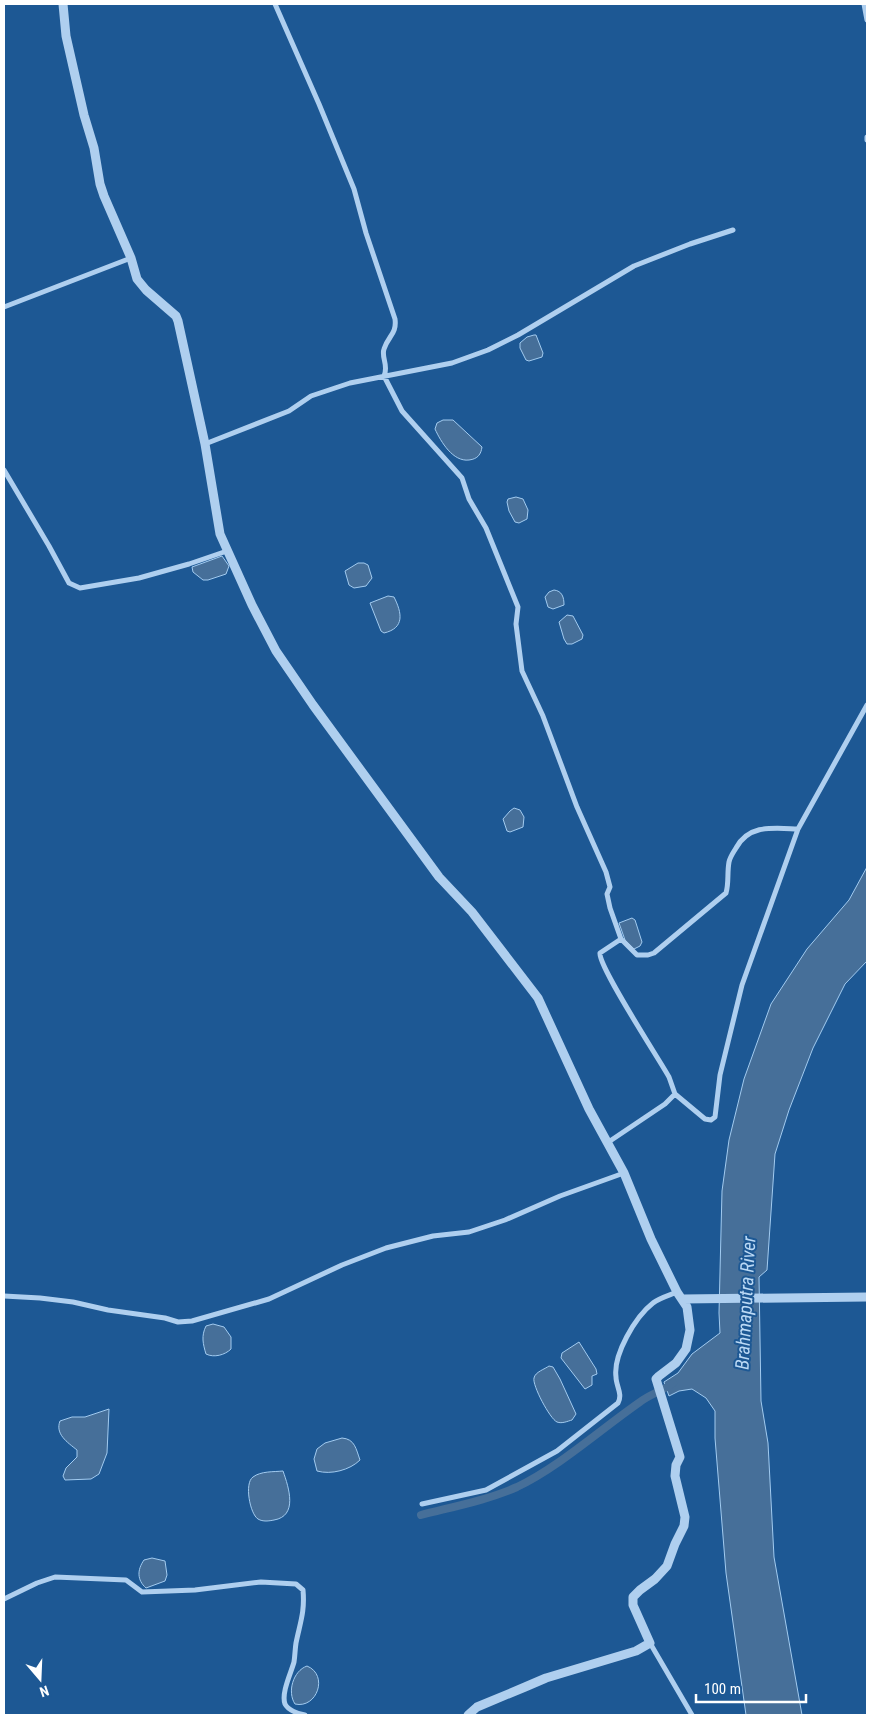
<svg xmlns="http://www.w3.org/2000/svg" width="871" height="1719" font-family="'Roboto Condensed',sans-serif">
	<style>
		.water { fill: #466f99; stroke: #a2cbf0 }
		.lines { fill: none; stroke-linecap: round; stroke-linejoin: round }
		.canal { stroke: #466f99; stroke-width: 8 }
		.minor { stroke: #afcfef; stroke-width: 5 }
		.tertiary { stroke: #afcfef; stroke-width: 9 }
		.labels { text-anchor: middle; stroke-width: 4; stroke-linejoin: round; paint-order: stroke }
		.water-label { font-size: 19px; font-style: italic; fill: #bbd9f5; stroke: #1d5894 }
	</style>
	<rect width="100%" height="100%" fill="#1d5894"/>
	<path class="water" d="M534 335H536L543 353 542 357 529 361 526 360 520 348V343L527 337Z
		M443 420H453L482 447C481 454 478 459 469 460 453 462 441 442 435 429L437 423Z
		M516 497 523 499 528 510 527 519 519 523 515 522 509 511 507 502 508 499Z
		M222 556 229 566 226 574 208 580H203L193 572 192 567Z
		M358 563H364L368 565 372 578 366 586 354 588 349 585 345 571Z
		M554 590C562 591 564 597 564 605L553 609 548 607 545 597 549 592Z
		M388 596 394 597C402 613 405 628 384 633L381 631 370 603Z
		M567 615 573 616 583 635 582 639 572 644H567L564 639 559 622Z
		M514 808 520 810 524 817 523 827 510 832 507 831 503 819 510 811Z
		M867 867V961L845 984 813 1048 789 1110 775 1154 767 1270 759 1277 761 1401 768 1443 774 1557 802 1715H746L726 1573 715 1438V1411L706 1398 692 1389 679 1391 669 1396 664 1382 678 1373 692 1354 720 1333 719 1313 722 1191 729 1140 744 1079 771 1004 807 949 849 900Z
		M632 918 635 920 642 942 640 946 634 949 625 940 619 923Z
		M213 1324 224 1327 231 1337V1349C225 1355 214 1358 206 1354 203 1344 201 1336 206 1326Z
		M579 1342 596 1369 597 1374 592 1376V1385L585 1389 561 1358 562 1353Z
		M549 1366 553 1367 560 1379 576 1414 572 1420C568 1421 562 1424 557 1422 550 1419 532 1385 534 1378 535 1372 545 1369 549 1366Z
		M109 1409 107 1453 99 1474 91 1479 65 1480 63 1476 66 1468 77 1457V1450C67 1442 55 1434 60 1421L72 1417H85Z
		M342 1438C355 1439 356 1449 360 1460 350 1470 331 1475 317 1471L314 1459 317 1449 325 1443Z
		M283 1471C289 1488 298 1516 274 1520 269 1521 263 1522 258 1519 250 1514 244 1483 253 1477 261 1471 273 1472 283 1471Z
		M152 1558 165 1561 167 1575 165 1581 146 1588C137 1580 137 1570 144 1560Z
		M307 1666C329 1675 317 1709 295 1704 287 1692 293 1671 307 1666Z"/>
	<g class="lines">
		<path class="canal" d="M421 1515C452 1507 488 1500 517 1487 559 1467 601 1429 640 1402 650 1394 663 1391 673 1383"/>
		<path class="minor" d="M275 4 319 104 354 189 366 233 395 319C397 334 388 336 384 349 381 358 389 365 384 376L402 411 462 478 469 499 486 528 518 607 516 624 522 671 543 716 577 807 606 872 610 887 607 894 610 908 621 939
			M864 4 867 20
			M867 137V140
			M4 307 131 258
			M205 444 289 411 311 396 350 383 452 363 488 350 518 335 634 266 690 244 733 230
			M4 470 49 546 69 583 80 588 139 578 189 564 227 551
			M675 1094 705 1119 711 1120 715 1117 720 1075 742 985 798 829
			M607 1143 665 1104 675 1094 669 1077C659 1059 598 966 600 953L621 939 637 955H648L654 953 726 893C729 883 727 873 729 862 730 857 733 853 736 848 749 824 773 828 798 829L867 705
			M4 1296 40 1298 73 1302 108 1310 165 1318 178 1322 192 1321 269 1299 342 1265 386 1248 433 1236 469 1232 505 1220 560 1196 624 1173
			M422 1504 486 1490 557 1451 618 1403C623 1394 616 1386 616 1377 613 1355 635 1317 653 1303 659 1298 670 1295 677 1292
			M4 1599 37 1583 55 1577 126 1580 142 1592 195 1590 261 1582 296 1584 303 1590C305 1612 300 1623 296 1643 295 1649 295 1656 294 1662 291 1673 281 1693 285 1704 288 1710 298 1714 305 1715
			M650 1643 692 1715"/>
		<path class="tertiary" d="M63 4 66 36 84 115 94 148 100 184 104 196 131 258 137 279 146 290 176 316 178 321 205 444 220 534 252 605 276 651 313 705 439 877 472 912 538 998 589 1109 624 1173 651 1239 677 1292 687 1307 690 1330 686 1349 676 1363 659 1376 656 1379 680 1457 676 1465 675 1476 685 1517 684 1526 675 1544 667 1566 655 1579 640 1590 633 1597V1605L650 1643 636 1651 546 1678 525 1687 477 1707 468 1715
			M683 1299 867 1297"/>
	</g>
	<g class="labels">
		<g class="water-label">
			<text transform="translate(745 1303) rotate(-87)" y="7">Brahmaputra River</text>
		</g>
	</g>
	<rect width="871" height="1719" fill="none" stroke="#ffffff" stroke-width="10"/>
	<g transform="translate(40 1679) rotate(161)" stroke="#1d5894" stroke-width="4" paint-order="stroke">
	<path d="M0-4L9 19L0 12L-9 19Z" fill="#ffffff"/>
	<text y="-8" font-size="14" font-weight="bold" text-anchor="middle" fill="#ffffff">N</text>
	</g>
	<path d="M696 1694v8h110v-8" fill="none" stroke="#ffffff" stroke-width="2.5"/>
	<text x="704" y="1694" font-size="15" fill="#ffffff" stroke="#1d5894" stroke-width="4" paint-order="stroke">100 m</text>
</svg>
